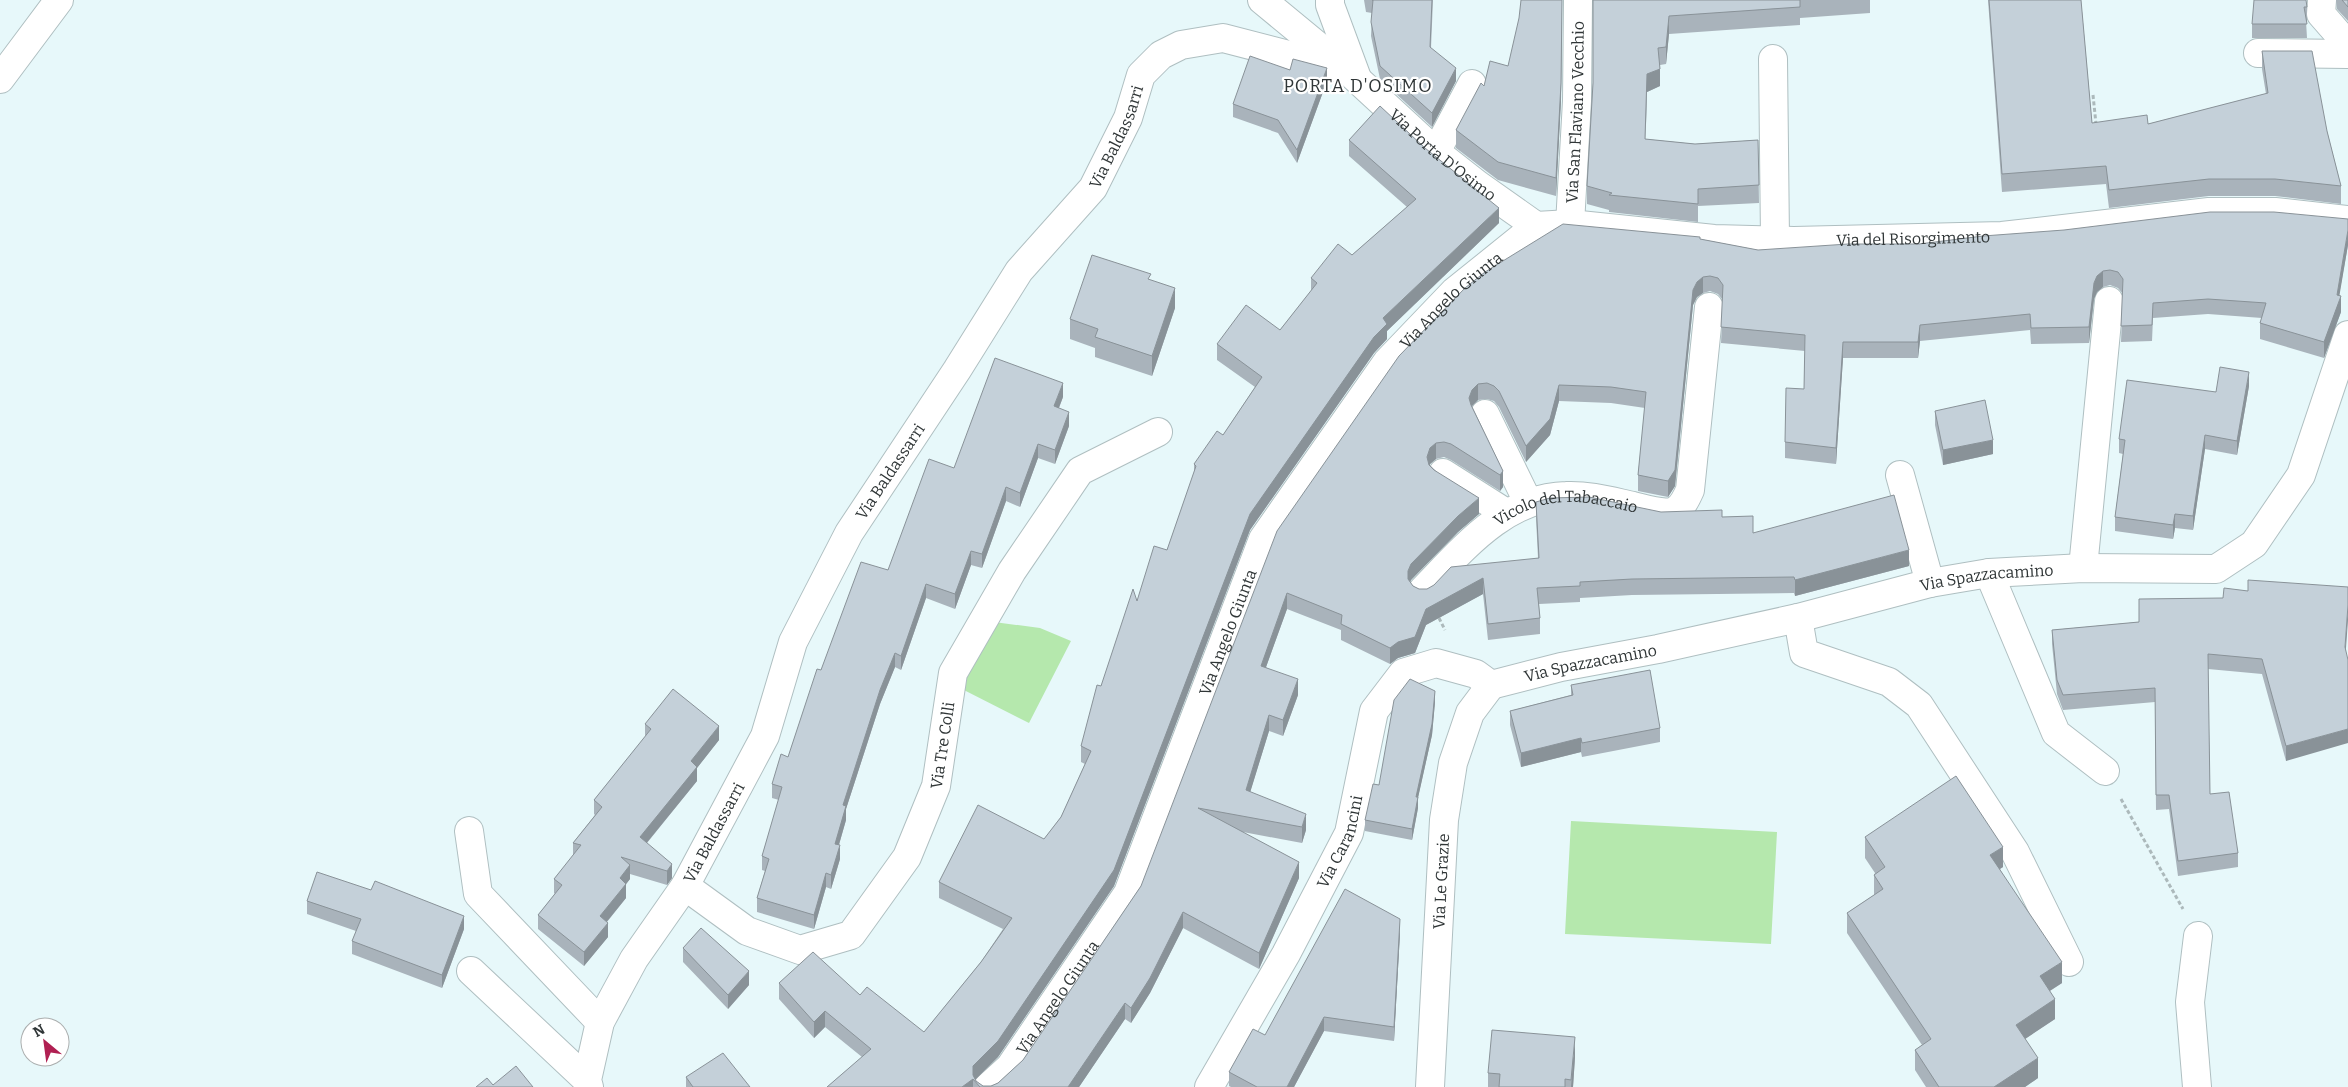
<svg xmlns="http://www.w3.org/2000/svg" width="2348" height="1087" font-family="Bitter,serif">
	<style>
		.green { fill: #b5e8ad }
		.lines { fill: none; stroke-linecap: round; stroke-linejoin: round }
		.minor-casing { stroke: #afbfc1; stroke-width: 30 }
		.path { stroke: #acb9bb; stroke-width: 3; stroke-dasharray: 4 2.5; stroke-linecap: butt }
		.minor { stroke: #fff; stroke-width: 28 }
		.wall { fill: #a9b3bb }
		.shaded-wall { fill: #899298 }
		.building { fill: #c4d0d9; stroke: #899298 }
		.labels { text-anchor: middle; stroke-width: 4.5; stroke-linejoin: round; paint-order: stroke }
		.street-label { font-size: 16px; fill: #303637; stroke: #fff }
		.neighbourhood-label { font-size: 18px; letter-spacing: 1px; fill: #303637; stroke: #fff }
	</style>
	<rect width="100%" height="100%" fill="#e7f8fa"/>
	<path class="green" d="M994 622 1040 628 1071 641 1029 723 956 686Z
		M1571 821 1777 832 1771 944 1565 934Z"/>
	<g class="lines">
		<defs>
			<g id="minor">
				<path id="s1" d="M1262 0 1347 70 1436 152 1478 185 1536 226"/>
				<path d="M1330 0V5L1357 78"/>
				<path d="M2322 0 2321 14 2348 45"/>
				<path d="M2258 53 2348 54"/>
				<path d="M1773 59 1775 240"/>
				<path d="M0 79 59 0"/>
				<path d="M1436 152 1472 84"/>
				<path id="s2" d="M1570 224 1577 101 1578 0"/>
				<path id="s3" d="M1536 226 1570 224 1714 239 1794 241 2002 236 2209 212H2275L2348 220"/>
				<path d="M1485 414 1528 502"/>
				<path d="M1443 473 1506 513"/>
				<path d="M1900 475 1930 583"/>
				<path d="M2083 568 2109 301"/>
				<path d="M1989 573 2056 733 2105 771"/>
				<path id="s4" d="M1423 590C1462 550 1505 497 1566 496 1589 495 1610 501 1633 506 1645 509 1659 514 1671 512 1681 510 1686 499 1690 490L1709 307"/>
				<path d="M1798 618 1804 653 1889 682 1919 705 2015 852 2069 962"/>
				<path id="s5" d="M1491 685 1561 667 1658 649 1798 618 1930 583 1989 573 2083 568 2216 569 2254 544 2301 475 2348 335"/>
				<path d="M469 831 478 894 600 1022"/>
				<path id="s6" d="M685 886 747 931 800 950 851 935 907 857 936 786 953 673 1012 571 1080 471 1158 432"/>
				<path d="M471 971 587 1080"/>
				<path id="s7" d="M589 1087 587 1080 600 1022 634 959 685 886 765 736 793 642 849 533 957 370 1019 271 1093 188 1128 118 1141 75 1161 55 1181 45 1223 38 1347 70"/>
				<path id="s8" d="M988 1087 1010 1067 1128 893 1263 539 1387 362 1454 292 1536 226"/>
				<path id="s9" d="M1209 1087 1286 954 1349 833 1374 711 1403 673 1436 663 1476 674 1491 685"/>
				<path id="s10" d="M1430 1087 1444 820 1453 763 1470 713 1491 685"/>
				<path d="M2197 1087 2190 1002 2198 936"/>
			</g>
		</defs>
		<use href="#minor" class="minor-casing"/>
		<path class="path" d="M2093 95 2096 124
			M1439 618 1445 630
			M2121 799 2183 909"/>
		<use href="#minor" class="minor"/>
	</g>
	<path class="wall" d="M1364 0H1433L1431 48 1456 81 1432 127 1380 79 1371 36 1372 13 1366 12Z
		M1562 0 1561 100 1556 196 1498 180 1456 148V130L1484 86 1508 66Z
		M1593 0H1870V13L1800 18V25L1669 34 1666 64 1660 65V86L1647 92 1645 139 1695 144 1758 140 1759 203 1698 206V222L1609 212V210L1587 204V186L1593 83Z
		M1988 0H2081L2092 123 2148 124 2266 94 2262 69V51L2327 131 2341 186V204L2275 196H2209L2109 208 2106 184 2002 192Z
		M2336 0H2348V21L2337 9Z
		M2307 4V21H2306L2307 38H2252V24Z
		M1290 70 1327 81 1297 163 1278 133 1233 117V104Z
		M1349 140 1499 223 1387 331V339L1374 353 1250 530 1114 886 998 1057 975 1080 976 1081 983 1086H991L998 1083 1023 1060 1141 886 1399 356 1700 239 1758 250 2348 245 2339 295 2341 312 2324 358 2260 339V323L2262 318 2208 314 2153 318 2152 341 2121 342 2123 294 2118 288 2110 285 2103 287 2097 292 2094 299 2089 343 2031 344 2030 330 1920 341 1918 358H1843L1836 464 1785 458V442L1804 389 1805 351 1721 343 1723 300 1718 294 1710 291 1703 293 1697 297 1693 305 1675 486 1668 497 1638 491V475L1645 408 1611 403 1559 401 1550 435 1526 462 1499 407 1494 401 1487 399 1478 400 1472 406 1503 471V487L1500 491 1451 460 1444 457 1436 459 1430 464V465L1479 514 1458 532 1411 580 1410 582 1413 586 1419 589H1427L1538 558 1536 518V502L1722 517 1753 533 1909 566 1795 596 1794 593 1632 595 1580 598V602L1539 604 1540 618V634L1488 640 1483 594 1426 625 1415 653 1398 658 1390 664 1341 640V630L1287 609 1266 667 1298 695 1283 736 1269 731 1250 792 1306 830 1302 843 1243 832 1299 878 1259 969 1183 928 1150 993 1131 1023 1125 1019 1079 1087H827L862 1057 825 1027 814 1038 779 999V983L860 995 924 1032 981 962 1003 929 939 898V882L1044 839 1061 817 1085 764 1081 762V746L1101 686 1137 601 1167 550 1194 474V464L1223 435 1255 387 1217 360V344L1280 330 1311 291V278L1352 255 1407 207 1349 156Z
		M1151 280 1175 308 1152 376 1095 357V348L1070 339V319Z
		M2249 386 2237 455 2205 449 2193 530 2175 528 2173 539 2115 531V517L2123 454 2119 453V439L2216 392Z
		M1063 397 1059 408 1069 426 1055 464 1038 458 1020 507 1006 501 982 568 971 565 955 609 926 598 901 670 895 667 880 704 846 809V820L839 845 840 859 831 889 826 887 814 929 757 912V898L765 871 762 870V856L779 800 772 798V784L788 757 821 670 888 570 954 468Z
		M1935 411 1993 454 1943 465 1935 425Z
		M2348 587 2286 761 2262 674 2208 669 2210 794 2238 853V867L2178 876 2169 809 2156 810 2155 702 2063 710 2057 694 2052 644V630L2139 622 2248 591Z
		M1571 685 1660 728V742L1582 757 1581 752 1521 767 1510 725V711L1571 695Z
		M1435 702 1432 735 1418 797V808L1412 840 1365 831V820L1379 785Z
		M645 724 719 740 697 768V781L647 843 672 878 667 885 630 874V879L626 884V898L607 922 608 937 584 966 538 929V915L555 894 554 893V879L573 856V843L595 815 594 814V800L645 737Z
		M1865 837 2003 867 2000 869 2062 983 2050 991 2055 1019 2025 1039 2038 1078 2025 1087H1926L1915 1070V1050L1922 1045 1847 933V913L1874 895V875L1875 873 1865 858Z
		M371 890 464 929 442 988 352 954V941L356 931 307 914V901Z
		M1400 933 1394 1041 1324 1031 1294 1087H1231L1229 1086V1072L1265 1035Z
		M683 948 749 985 728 1009 683 962Z
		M1575 1057 1573 1087H1488V1073Z
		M686 1077 750 1087H686Z"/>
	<path class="shaded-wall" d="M1562 0 1561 100 1556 196V178Z
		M1669 16V34L1666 64V47Z
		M1327 68V81L1297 163V150Z
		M1456 68V81L1432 127V113Z
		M1660 69V86L1647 92 1645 157 1647 74Z
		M1499 208V223L1387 331V339L1374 353 1250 530 1114 886 998 1057 974 1081 973 1079V1066L1250 514 1383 318Z
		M2348 230V245L2338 304 2341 296V312L2324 358V342L2337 295Z
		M2103 271V287L2097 292 2094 299 2089 343V327L2094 283 2097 276Z
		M1703 277V293L1697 297 1693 305 1675 486 1668 497V481L1693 290 1697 282Z
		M1175 288V308L1152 376V356Z
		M1920 325V341L1918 358V342Z
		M1843 342V358L1836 464V448Z
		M2249 372V386L2237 455V441Z
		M1063 383V397L1054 420V406Z
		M1478 384V400L1472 406 1469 413V398L1472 390Z
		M1559 385V401L1550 435 1526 462V446Z
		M1069 412V426L1055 464V450Z
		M2205 435V449L2193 530V516Z
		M1993 440V454L1943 465V450Z
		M1436 443V459L1430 464 1427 473V457L1430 448Z
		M1038 444V458L1020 507V493Z
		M1503 471V487L1500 491V475Z
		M1006 487V501L982 568V554Z
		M1479 498V514L1458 532 1411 580 1408 587V571L1411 564 1458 516Z
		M2175 514V528L2173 539V525Z
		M1909 550V566L1795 596V580Z
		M971 551V565L955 609V594Z
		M1483 578V594L1426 625 1415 653 1398 658 1390 664V648L1426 609Z
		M926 584V598L901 670V656Z
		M1287 593V609L1261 681V666Z
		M2348 605V620L2345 662V647Z
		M895 653V667L880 704 846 809V820L835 858V844L843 805 880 690Z
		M1298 679V695L1283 736V720Z
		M1435 691V702L1432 735 1416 807V797Z
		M1269 715V731L1246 806V790Z
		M719 726V740L697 768V781L640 851V837L691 761Z
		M2348 729V743L2286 761V746Z
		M1581 738V752L1521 767V753Z
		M1418 797V808L1412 840V829Z
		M1306 814V830L1302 843V827Z
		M840 845V859L831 889V875Z
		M2003 847V867L1990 875V855Z
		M1299 862V878L1259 969V953Z
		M672 864V878L667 885V871Z
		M630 865V879L620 892V878Z
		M826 873V887L814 929V915Z
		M626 884V898L600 930V916Z
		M1183 912V928L1150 993 1131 1023V1008Z
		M464 916V929L442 988V975Z
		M1400 919V933L1394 1041V1027Z
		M608 923V937L584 966V952Z
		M2062 962V983L2040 997V976Z
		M749 971V985L728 1009V995Z
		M2055 999V1019L2016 1045V1025Z
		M1125 1003V1019L1079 1087H1068Z
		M825 1011V1027L814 1038V1022Z
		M1324 1017V1031L1294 1087H1287Z
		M1575 1037V1057L1573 1087H1571Z
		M2038 1058V1078L2025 1087H1994Z
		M973 1079V1087H962Z"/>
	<path class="building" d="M1372 0H1432L1430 47 1456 68 1432 113 1380 66 1371 22 1373 0Z
		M1521 0H1562L1561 83 1556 178 1498 162 1456 130 1481 83 1484 86 1490 61 1508 66 1519 18Z
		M1593 0H1800V7L1669 16 1666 47 1658 48 1660 69 1647 74 1645 139 1695 144 1758 140 1759 185 1698 189V204L1609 195 1612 193 1587 186 1593 83Z
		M1989 0H2081L2092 123 2147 115 2148 124 2268 93 2262 51H2312L2327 131 2341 186 2275 179H2209L2109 190 2106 166 2002 174Z
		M2254 0H2306L2307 7H2304L2307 24H2252Z
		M2342 0H2348V7Z
		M1250 56 1290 70 1293 59 1327 68 1297 150 1278 120 1233 104Z
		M1380 106 1425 148 1499 208 1383 318 1387 324 1374 337 1250 514 1114 870 998 1041 973 1066V1075L976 1081 983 1086H991L998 1083 1023 1060 1141 886 1277 531 1399 356 1465 288 1485 272 1563 224 1700 237V239L1758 250 1848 244H1919L1983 236 2064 230 2210 212H2274L2348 219V230L2337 295 2341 296 2324 342 2260 323 2266 303 2208 299 2153 303 2152 325 2121 326 2123 279 2118 272 2110 270 2103 271 2097 276 2094 283 2089 327 2031 328 2030 314 1920 325 1918 342H1843L1836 448 1785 442 1786 388 1804 389 1805 335 1721 327 1723 285 1718 278 1710 276 1703 277 1697 282 1693 290 1675 470 1668 481 1638 475 1646 392 1611 387 1559 385 1550 419 1526 446 1499 391 1494 386 1487 383 1478 384 1472 390 1469 398 1471 405 1503 471 1500 475 1451 444 1444 442 1436 443 1430 448 1427 457 1429 465 1434 470 1479 498 1458 516 1411 564 1408 571V579L1413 586 1419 589H1427L1434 585 1451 567 1539 558 1536 502 1550 498 1589 497 1661 512 1722 510V517L1753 516V533L1894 495 1909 550 1795 580 1794 577 1632 579 1580 582V586L1537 588 1540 618 1488 624 1483 578 1426 609 1415 637 1398 642 1390 648 1341 624 1342 615 1287 593 1261 666 1298 679 1283 720 1269 715 1246 790 1306 814 1302 827 1198 808 1299 862 1259 953 1183 912 1150 978 1131 1008 1125 1003 1068 1087H980L973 1079 962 1087H827L871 1049 825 1011 814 1022 779 983 813 952 860 995 867 987 924 1032 981 962 1012 918 939 882 978 805 1044 839 1061 817 1091 751 1081 746 1097 685 1101 686 1133 589 1137 601 1154 546 1167 550 1196 466 1194 464 1217 431 1223 435 1262 377 1217 344 1246 305 1280 330 1317 283 1311 278 1338 244 1352 255 1416 199 1349 140Z
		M1092 255 1151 274 1148 279 1175 288 1152 356 1095 337 1098 329 1070 319Z
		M995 358 1063 383 1054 406 1069 412 1055 450 1038 444 1020 493 1006 487 982 554 971 551 955 594 926 584 901 656 895 653 880 690 843 805 846 806 835 844 840 845 831 875 826 873 814 915 757 898 769 859 762 856 782 787 772 784 781 754 788 757 817 669 821 670 861 562 888 570 929 459 954 468Z
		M2220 367 2249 372 2237 441 2205 435 2193 516 2175 514 2173 525 2115 517 2125 440 2119 439 2127 380 2216 392Z
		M1985 400 1993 440 1943 450 1935 411Z
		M2248 580 2348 587V605L2345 647 2348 660V729L2286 746 2262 659 2208 654 2210 794 2229 792 2238 853 2178 861 2169 795H2156L2155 688 2063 695 2057 680 2052 630 2139 622V599L2223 598 2224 588 2248 591Z
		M1650 670 1660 728 1582 743 1581 738 1521 753 1510 711 1573 695 1571 685Z
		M1410 679 1435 691 1432 724 1416 797H1418L1412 829 1365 820 1373 784 1379 785 1394 700Z
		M673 689 719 726 691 761 697 767 640 837 672 864 667 871 621 857 630 865 620 878 626 884 600 916 608 923 584 952 538 915 562 885 554 879 581 845 573 843 602 807 594 800 651 729 645 724Z
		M1956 776 2003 847 1990 855 2062 962 2040 976 2055 999 2016 1025 2038 1058 1994 1087H1939L1915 1050 1931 1039 1847 913 1883 889 1874 875 1885 867 1865 837Z
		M317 872 371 890 375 881 464 916 442 975 352 941 361 919 307 901Z
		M1345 889 1400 919 1394 1027 1324 1017 1287 1087H1257L1229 1072 1253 1029 1265 1035Z
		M701 928 749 971 728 995 683 948Z
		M1492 1030 1575 1037 1571 1080 1565 1079V1087H1499L1500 1074 1488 1073Z
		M723 1053 750 1087H693L686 1077Z
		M516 1066 533 1087H476L487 1078 493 1085Z"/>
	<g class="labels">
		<g class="street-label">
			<text dy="6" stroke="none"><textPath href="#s2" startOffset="112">Via San Flaviano Vecchio</textPath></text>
			<text dy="6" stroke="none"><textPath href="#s7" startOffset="1098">Via Baldassarri</textPath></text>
			<text dy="6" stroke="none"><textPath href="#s1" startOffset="238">Via Porta D'Osimo</textPath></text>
			<text dy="6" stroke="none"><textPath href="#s3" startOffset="378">Via del Risorgimento</textPath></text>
			<text dy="6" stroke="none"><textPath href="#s8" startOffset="924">Via Angelo Giunta</textPath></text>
			<text dy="6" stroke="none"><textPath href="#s7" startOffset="692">Via Baldassarri</textPath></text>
			<text dy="6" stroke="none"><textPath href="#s4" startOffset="174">Vicolo del Tabaccaio</textPath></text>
			<text dy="6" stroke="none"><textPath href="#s5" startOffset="508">Via Spazzacamino</textPath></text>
			<text dy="6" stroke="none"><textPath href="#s8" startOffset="519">Via Angelo Giunta</textPath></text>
			<text dy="6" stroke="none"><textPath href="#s5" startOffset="102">Via Spazzacamino</textPath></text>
			<text dy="6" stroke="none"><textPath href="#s6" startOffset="400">Via Tre Colli</textPath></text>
			<text dy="6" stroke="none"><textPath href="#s7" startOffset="288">Via Baldassarri</textPath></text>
			<text dy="6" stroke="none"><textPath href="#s9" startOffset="279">Via Carancini</textPath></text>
			<text dy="6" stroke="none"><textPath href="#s10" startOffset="206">Via Le Grazie</textPath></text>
			<text dy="6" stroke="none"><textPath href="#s8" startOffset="114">Via Angelo Giunta</textPath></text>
		</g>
		<g class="neighbourhood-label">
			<text x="1358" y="92">PORTA D'OSIMO</text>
		</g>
	</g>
	<g transform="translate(45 1042) rotate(331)"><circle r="24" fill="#ffffff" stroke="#acafaf"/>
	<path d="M0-4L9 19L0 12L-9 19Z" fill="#b02052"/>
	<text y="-8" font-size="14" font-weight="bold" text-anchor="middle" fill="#303637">N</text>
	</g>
</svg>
